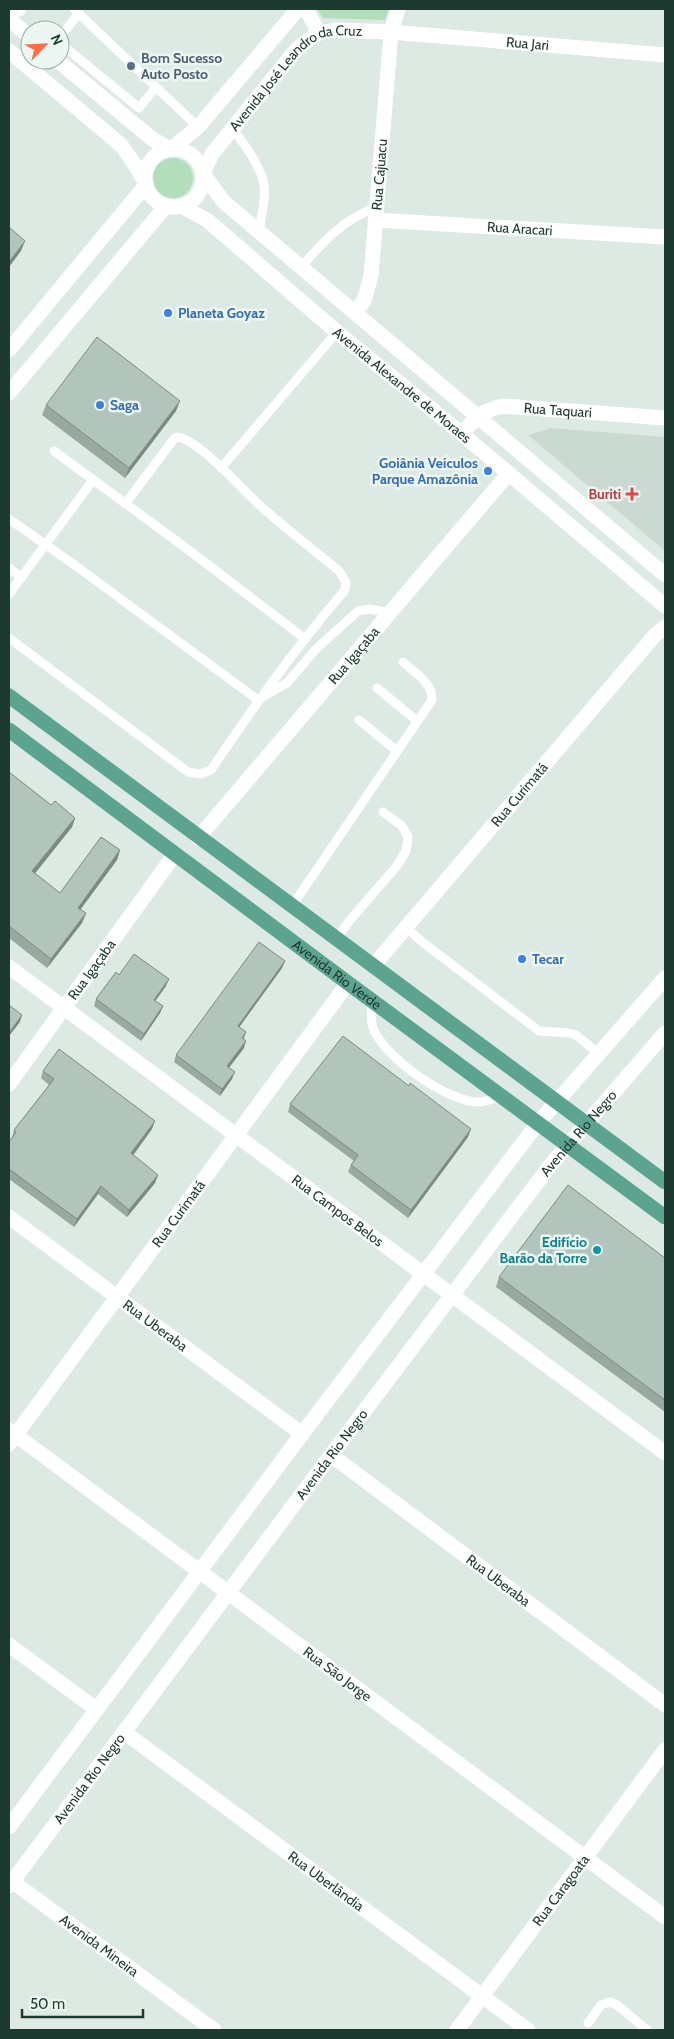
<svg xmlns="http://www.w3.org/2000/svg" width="674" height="2039" font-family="Cabin,sans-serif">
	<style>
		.built { fill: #cadad2 }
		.green { fill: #b2debc }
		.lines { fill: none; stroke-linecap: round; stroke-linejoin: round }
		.lane { stroke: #fff; stroke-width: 9 }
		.street { stroke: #fff; stroke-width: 15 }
		.secondary { stroke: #fff; stroke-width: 15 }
		.primary { stroke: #5ca48f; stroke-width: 15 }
		.wall { fill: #98a9a2 }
		.shaded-wall { fill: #7c8a84 }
		.building { fill: #b1c5bc; stroke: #7c8a84 }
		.service-dot { fill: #5c6f8a; stroke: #ecf7f1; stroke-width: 2 }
		.shop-dot { fill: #3f7fe0; stroke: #ecf7f1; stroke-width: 2 }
		.health-dot { fill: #e0444e; stroke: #ecf7f1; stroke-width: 2 }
		.culture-dot { fill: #0f9aa8; stroke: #ecf7f1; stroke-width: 2 }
		.labels { text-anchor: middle; stroke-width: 5; stroke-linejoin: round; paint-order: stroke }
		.street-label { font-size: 14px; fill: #1d3a31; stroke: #ecf7f1 }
		.service-label { font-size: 14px; font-weight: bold; fill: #4e5e75; stroke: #ecf7f1; text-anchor: start }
		.shop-label { font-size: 14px; font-weight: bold; fill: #366cbe; stroke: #ecf7f1; text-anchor: start }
		.health-label { font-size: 14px; font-weight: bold; fill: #be3a42; stroke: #ecf7f1; text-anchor: end }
		.culture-label { font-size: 14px; font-weight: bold; fill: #0d838f; stroke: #ecf7f1; text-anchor: end }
	</style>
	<rect width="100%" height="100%" fill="#dceae3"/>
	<path class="built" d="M551 428 665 437V551L528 435Z"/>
	<path class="green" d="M317 9H389L385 20 323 18Z
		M153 178a20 20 0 1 1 40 0a20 20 0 1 1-40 0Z"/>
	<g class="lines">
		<path class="lane" d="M60 37 79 13
			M60 43 139 108 156 87 74 9
			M156 87 198 127
			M233 129C244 144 257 161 263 180 267 195 261 216 259 232
			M301 267C325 240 342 220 377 207
			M54 451 186 548 304 638
			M221 468 337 332
			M9 519 76 566 258 700
			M9 568 22 578
			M9 594 93 480
			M9 638 188 772 200 774 211 770C253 707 296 647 345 590L346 582 339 571C315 551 289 531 265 510 246 494 199 439 177 437L174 439 125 504
			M377 688 417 721
			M262 697 287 683 316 649 358 611 370 609 390 613
			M359 720 397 751
			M292 906 432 700C433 683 415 673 403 662
			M406 927 421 941 539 1031 569 1033 576 1035 599 1054
			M337 938 350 920 396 867 406 851 408 837 402 826 383 812
			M372 1001C372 1009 370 1021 373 1028 384 1057 447 1102 479 1102 486 1102 494 1098 501 1096
			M588 2023 601 2005 610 2002 617 2005 647 2030"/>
		<g class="street">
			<path d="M9 12 19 9"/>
			<path id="s1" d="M375 220 665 237"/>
			<path id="s2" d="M355 312 364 301 371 276 391 32 665 55"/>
			<path id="s3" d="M462 434C476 417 481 411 503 406L665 418"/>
			<path id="s4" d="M198 838 509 473"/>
			<path id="s5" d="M374 965 655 635 665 627"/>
			<path id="s6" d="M9 967 665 1453"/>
			<path id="s7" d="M9 1084 175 854"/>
			<path id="s8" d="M9 1217 302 1434"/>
			<path id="s9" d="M9 1430 665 1917"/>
			<path id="s10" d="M9 1444 348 983"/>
			<path id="s11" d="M331 1455 665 1705"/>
			<path d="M9 1645 96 1709"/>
			<path id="s12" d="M124 1732 528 2030"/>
			<path id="s13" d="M9 1879 214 2030"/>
			<path id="s14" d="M457 2030 665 1750"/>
		</g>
		<g class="secondary">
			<path d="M306 9 319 33"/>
			<path d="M9 19 30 37"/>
			<path d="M9 51 121 145 136 166 146 184"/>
			<path d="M57 60 151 138 169 149"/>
			<path d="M171 149 198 127 298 9"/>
			<circle cx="174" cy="178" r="29"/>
			<path id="s15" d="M203 173 212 154 296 50 308 40 319 33 335 30 391 32 398 9"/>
			<path d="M203 174 224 202 665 575"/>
			<path id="s16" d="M181 206 207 220 337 332 462 434 665 606"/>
			<path d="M9 350 146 185"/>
			<path d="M9 393 166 206"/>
			<path d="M9 1827 302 1434 538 1123 665 978"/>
			<path id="s17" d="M9 1886 331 1455 549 1167 665 1033"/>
		</g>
		<g class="primary">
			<path d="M9 696 665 1182"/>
			<path id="s18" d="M9 730 348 983 665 1217"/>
		</g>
	</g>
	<path class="wall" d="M46 405 176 411 125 478 42 415Z
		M9 772 51 805 75 818 72 827 35 873 60 893 120 850 117 860 80 909 86 913 82 923 47 968 9 938Z
		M285 961 282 968 239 1027 246 1032 244 1039V1048L229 1067 232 1079 220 1096 174 1062 176 1055Z
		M166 986 155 1001 163 1006 160 1013 141 1041 94 1006 96 999Z
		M43 1071 152 1129 133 1155 158 1175 155 1183 127 1217 98 1194 74 1227 9 1179V1142L12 1138 14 1130 49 1085 41 1078Z
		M290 1104 468 1137 408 1218 348 1172 351 1165 354 1161 288 1112Z
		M665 1258V1412L496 1287 499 1277Z"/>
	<path class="shaded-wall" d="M25 241 21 251 9 267V262Z
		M180 401 176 411 125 478 129 468Z
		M75 818 72 827 29 881 32 871Z
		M120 850 117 860 75 917 78 908Z
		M86 913 82 923 47 968 51 959Z
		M285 961 282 968 235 1033 238 1026Z
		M169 979 166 986 151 1007 154 1000Z
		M163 1006 160 1013 141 1041 144 1034Z
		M22 1015 20 1022 9 1036V1033Z
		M246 1041 244 1048 225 1073 227 1066Z
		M235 1072 232 1079 220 1096 222 1089Z
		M155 1121 152 1129 129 1161 131 1153Z
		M471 1129 468 1137 408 1218 411 1210Z
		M158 1175 155 1183 127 1217 129 1210Z
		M101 1186 98 1194 74 1227 77 1219Z"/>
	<path class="building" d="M9 227 25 241 9 262Z
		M97 337 180 401 129 468 46 405Z
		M9 772 51 805 55 801 75 818 32 871 60 893 101 837 120 850 78 908 86 913 51 959 9 926Z
		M259 942 285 961 238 1026 246 1032 242 1038 246 1041 227 1066 235 1072 222 1089 176 1055Z
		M134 954 169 979 154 1000 163 1006 144 1034 96 999 116 972 119 975Z
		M9 1005 22 1015 9 1033Z
		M343 1036 409 1086 410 1083 471 1129 411 1210 351 1165 358 1155 290 1104Z
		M59 1049 155 1121 131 1153 158 1175 129 1210 101 1186 77 1219 9 1169V1142L16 1132 14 1130 54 1079 43 1071Z
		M568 1185 665 1258V1400L499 1277Z"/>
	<circle class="service-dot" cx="131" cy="66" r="5"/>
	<g class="shop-dot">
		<circle cx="168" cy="313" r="5"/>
		<circle cx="100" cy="405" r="5"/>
		<circle cx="488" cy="471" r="5"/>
		<circle cx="522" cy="959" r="5"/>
	</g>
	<path class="health-dot" d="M629.5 486.5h5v5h5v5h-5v5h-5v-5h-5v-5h5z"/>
	<circle class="culture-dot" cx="597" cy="1250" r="5"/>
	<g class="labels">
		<g class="street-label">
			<text dy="5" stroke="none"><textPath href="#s2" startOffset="422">Rua Jari</textPath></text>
			<text dy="5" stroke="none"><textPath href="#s15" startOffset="140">Avenida José Leandro da Cruz</textPath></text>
			<text dy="5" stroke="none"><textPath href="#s2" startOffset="142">Rua Cajuacu</textPath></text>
			<text dy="5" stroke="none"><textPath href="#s1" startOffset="145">Rua Aracari</textPath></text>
			<text dy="5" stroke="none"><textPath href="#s16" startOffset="285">Avenida Alexandre de Moraes</textPath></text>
			<text dy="5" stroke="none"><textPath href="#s3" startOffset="106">Rua Taquari</textPath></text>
			<text dy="5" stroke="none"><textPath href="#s4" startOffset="240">Rua Igaçaba</textPath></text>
			<text dy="5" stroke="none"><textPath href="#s5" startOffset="224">Rua Curimatá</textPath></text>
			<text dy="5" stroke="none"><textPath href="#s7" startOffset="141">Rua Igaçaba</textPath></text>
			<text dy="5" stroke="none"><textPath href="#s18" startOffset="409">Avenida Rio Verde</textPath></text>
			<text dy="5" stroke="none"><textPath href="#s17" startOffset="944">Avenida Rio Negro</textPath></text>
			<text dy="5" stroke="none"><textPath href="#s6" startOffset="409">Rua Campos Belos</textPath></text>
			<text dy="5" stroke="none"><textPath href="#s10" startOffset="286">Rua Curimatá</textPath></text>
			<text dy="5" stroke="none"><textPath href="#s8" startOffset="182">Rua Uberaba</textPath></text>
			<text dy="5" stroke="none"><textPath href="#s17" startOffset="539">Avenida Rio Negro</textPath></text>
			<text dy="5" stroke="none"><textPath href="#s11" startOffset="209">Rua Uberaba</textPath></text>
			<text dy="5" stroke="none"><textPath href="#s9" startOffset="409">Rua São Jorge</textPath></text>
			<text dy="5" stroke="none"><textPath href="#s17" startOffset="134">Avenida Rio Negro</textPath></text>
			<text dy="5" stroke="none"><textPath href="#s12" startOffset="251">Rua Uberlândia</textPath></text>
			<text dy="5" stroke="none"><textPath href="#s14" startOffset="174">Rua Caragoata</textPath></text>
			<text dy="5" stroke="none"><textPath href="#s13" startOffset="112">Avenida Mineira</textPath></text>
		</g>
		<g class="service-label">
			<text x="141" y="63">Bom Sucesso<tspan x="141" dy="16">Auto Posto</tspan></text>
		</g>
		<g class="shop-label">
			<text x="178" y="318">Planeta Goyaz</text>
			<text x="110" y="410">Saga</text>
			<text x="478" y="468" text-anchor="end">Goiânia Veículos<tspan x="478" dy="16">Parque Amazônia</tspan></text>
			<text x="532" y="964">Tecar</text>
		</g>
		<g class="health-label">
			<text x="621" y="499">Buriti</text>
		</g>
		<g class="culture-label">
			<text x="587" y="1247">Edifício<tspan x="587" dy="16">Barão da Torre</tspan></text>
		</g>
	</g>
	<rect width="674" height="2039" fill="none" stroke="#1d3a31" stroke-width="20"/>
	<g transform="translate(45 45) rotate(66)"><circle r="24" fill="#ecf7f1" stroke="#99aba4"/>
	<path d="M0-4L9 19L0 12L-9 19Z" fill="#ff6c45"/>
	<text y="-8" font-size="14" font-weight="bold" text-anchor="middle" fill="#1d3a31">N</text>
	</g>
	<path d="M22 2009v8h121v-8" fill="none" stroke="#1d3a31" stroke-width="2.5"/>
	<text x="30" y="2009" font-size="15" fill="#1d3a31" stroke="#ecf7f1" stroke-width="4" paint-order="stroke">50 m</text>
</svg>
